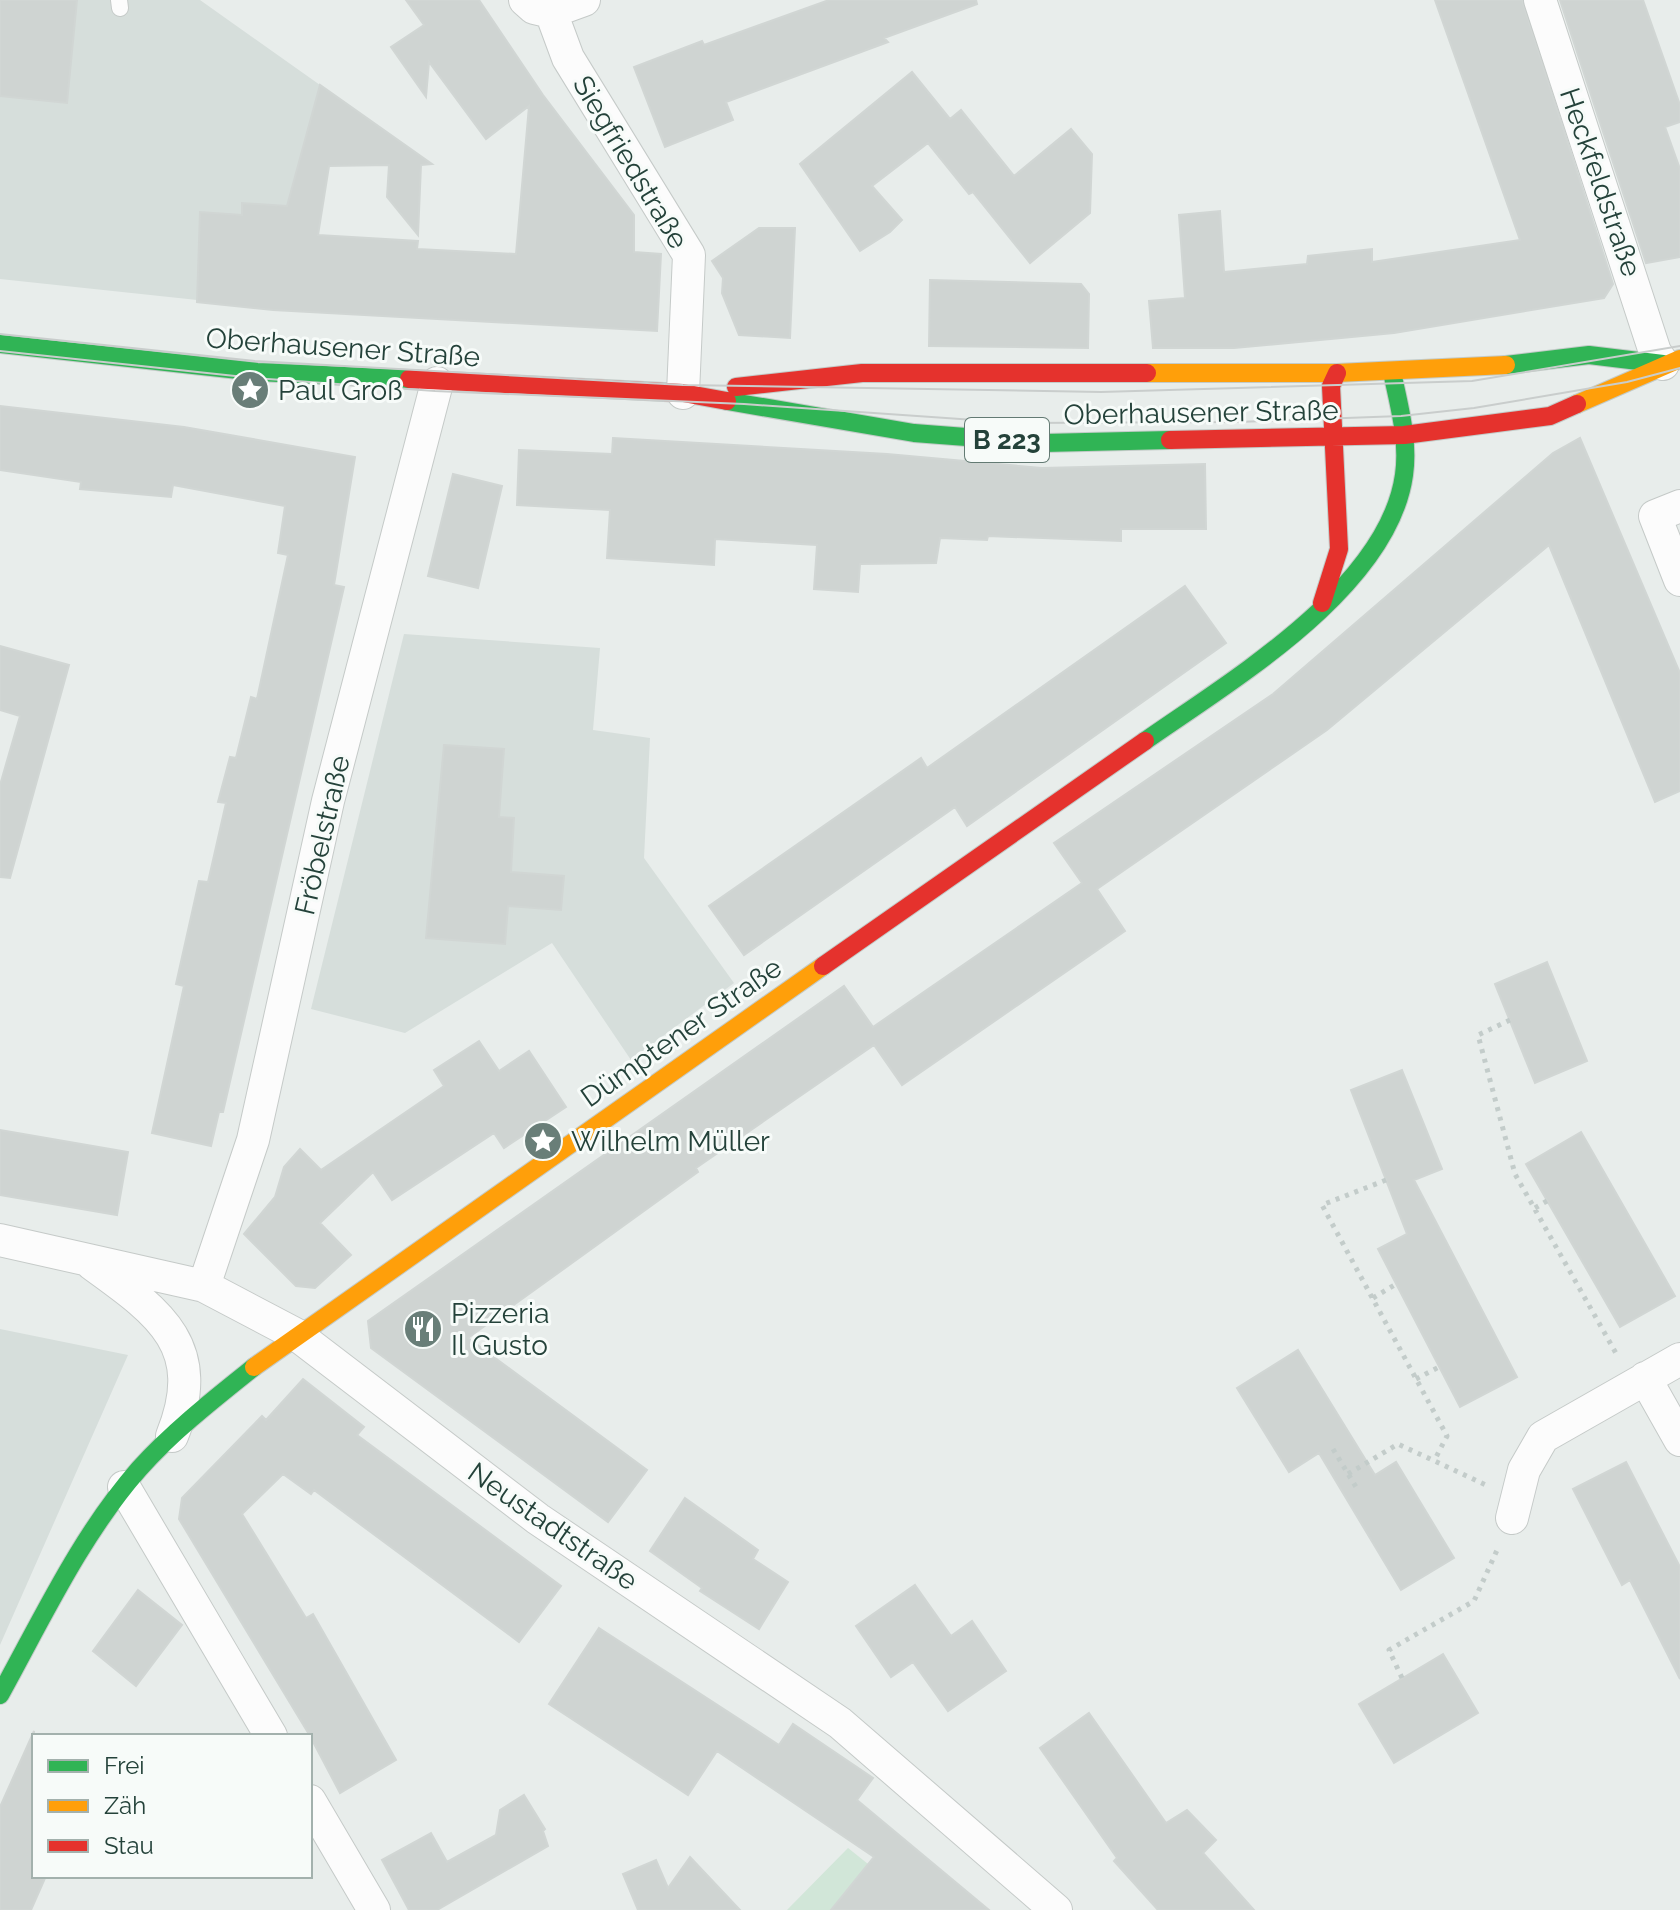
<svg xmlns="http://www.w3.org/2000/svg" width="1680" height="1910" font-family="Raleway,sans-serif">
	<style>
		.built { fill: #d6dedb }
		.green { fill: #d1e6d8 }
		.building { fill: #cfd4d2; stroke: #d1d6d4; stroke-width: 2 }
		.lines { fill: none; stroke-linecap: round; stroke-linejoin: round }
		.lane-casing { stroke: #c5cac8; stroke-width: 18 }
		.street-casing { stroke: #c5cac8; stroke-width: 34 }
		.fast-casing { stroke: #c3cbc8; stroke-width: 20 }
		.slow-casing { stroke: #c3cbc8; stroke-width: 20 }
		.jam-casing { stroke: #c3cbc8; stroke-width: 20 }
		.path { stroke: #c3ccca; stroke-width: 5; stroke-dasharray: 4 6; stroke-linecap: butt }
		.lane { stroke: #fcfcfc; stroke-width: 16 }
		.street { stroke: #fcfcfc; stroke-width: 32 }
		.fast { stroke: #30b455; stroke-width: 18 }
		.slow { stroke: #ff9f0a; stroke-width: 18 }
		.jam { stroke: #e5322d; stroke-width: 18 }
		.tram { stroke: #c9cdcc; stroke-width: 2 }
		.labels { text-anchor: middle; stroke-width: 6; stroke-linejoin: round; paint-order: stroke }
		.shield { fill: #f7fbf9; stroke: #637a73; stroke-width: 2 }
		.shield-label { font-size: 26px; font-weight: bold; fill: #24423a }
		.street-label { font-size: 28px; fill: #24423a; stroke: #f7fbf9 }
		.poi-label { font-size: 28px; fill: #24423a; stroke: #f7fbf9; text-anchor: start }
	</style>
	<rect width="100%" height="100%" fill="#e8edeb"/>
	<path class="built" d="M0 0H200L320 85 277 244 272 308 0 279Z
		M404 634 600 648 593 730 650 738 644 858 734 983 631 1060 552 943 405 1033 311 1009Z
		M0 1329 128 1355 0 1645Z"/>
	<path class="green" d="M848 1848 868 1864 840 1898 854 1910H787Z"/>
	<path class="building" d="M0 0H77L67 103 0 96Z
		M406 0H479L543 95 634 215V252L661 254 657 331 273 310 197 302 200 212 242 215V203L287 206 320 85 432 164 421 165 418 235 387 197 389 165 329 166 318 235 418 241 417 249 516 254 529 106 486 139 429 62 426 97 391 47 424 25Z
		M829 0H976L977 4 884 38 888 42 726 102 733 120 665 147 634 67 702 41 704 45Z
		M1435 0H1522L1613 284 1604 298 1394 333 1234 348H1153L1149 301 1185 298 1179 215 1220 211 1224 272 1307 264 1308 256 1372 249V262L1520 240Z
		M1560 0H1643L1680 105V122L1665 127 1680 169V257L1646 263Z
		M912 72 950 119 961 110 1014 176 1071 129 1092 154 1090 213 1030 263 973 192 969 194 928 143 872 186 902 220 890 232 860 251 800 164Z
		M759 228H795L790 338 739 335 722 293 723 278 712 261Z
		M930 280 1081 284 1089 294 1088 348 929 346Z
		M0 406 184 427 355 457 334 585 344 587 223 1112H219L211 1146 152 1133 184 986 176 984 199 881 208 882 226 803 218 802 230 757 236 758 251 697 257 699 288 555 278 553 285 506 173 485 171 497 80 489 81 482 0 470Z
		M613 438 887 454 1042 468 1205 464 1206 529H1121V541L988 536 987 540 940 538 936 563 860 564 858 592 814 589 817 545 715 539 714 565 607 558 610 510 517 505 519 450 612 454Z
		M1580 438 1680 673V791L1655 802 1549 545 1327 730 1097 889 1125 931 902 1085 874 1045 696 1168 698 1172 468 1338 647 1470 608 1522 371 1348 368 1321 844 986 873 1027 1082 883 1054 843 1273 694 1553 453Z
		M453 474 502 486 478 588 428 576Z
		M1185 586 1226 643 967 826 955 807 744 955 709 906 921 758 927 768Z
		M0 646 69 665 10 878 0 877V785L20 716 0 710Z
		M444 745 504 749 499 817 514 818 511 872 564 876 561 910 508 906 505 944 426 938Z
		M1547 962 1587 1061 1535 1083 1495 984Z
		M479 1041 499 1071 529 1051 566 1107 504 1148 494 1133 392 1200 373 1172 320 1223 351 1255 315 1288 296 1286 244 1234 275 1197 284 1167 300 1149 321 1170 444 1086 434 1070Z
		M1402 1070 1442 1169 1414 1180 1517 1377 1460 1407 1378 1249 1407 1234 1351 1090Z
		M0 1130 128 1152 117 1215 0 1195Z
		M1581 1132 1675 1296 1620 1327 1526 1164Z
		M1298 1350 1375 1475 1396 1462 1454 1558 1401 1590 1319 1453 1289 1472 1237 1388Z
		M303 1379 364 1427 357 1435 561 1586 519 1642 314 1490 311 1494 283 1474 242 1514 306 1618 313 1614 396 1760 340 1793 310 1736 179 1519 182 1498 262 1416 266 1420Z
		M1626 1462 1680 1567V1679L1630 1580 1622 1585 1573 1489Z
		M685 1498 758 1550 753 1559 788 1582 759 1629 700 1591 702 1588 650 1551Z
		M915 1585 951 1636 972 1621 1006 1671 948 1711 913 1662 891 1677 856 1626Z
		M138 1590 182 1625 136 1686 93 1651Z
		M599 1628 779 1745 793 1724 873 1778 857 1800 989 1910H831L874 1857 717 1751 688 1795 549 1704Z
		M1443 1654 1478 1713 1394 1763 1359 1704Z
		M1089 1713 1166 1823 1187 1810 1216 1840 1203 1853 1254 1910H1158L1114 1861 1117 1858 1040 1748Z
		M34 1731V1876H46L31 1910H0V1807Z
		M524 1795 545 1829 543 1831 548 1846 437 1910H409L382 1860 431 1833 447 1862 496 1835 500 1810Z
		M690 1857 740 1910H638L623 1874 656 1860 668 1888Z"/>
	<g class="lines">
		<defs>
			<path id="lane" d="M119 0 120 8"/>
			<path id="street" d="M525 0 534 8 551 12
				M1540 0 1655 352 1663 364
				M551 12 568 58 689 255 683 393
				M551 12 584 0
				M1680 506 1655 516 1680 580
				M0 1240 204 1286 297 1335 538 1519 840 1723 1056 1910
				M92 1264C160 1313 208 1346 172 1436
				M204 1286 253 1140 328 801 437 383
				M1645 1378 1680 1440
				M124 1487 271 1736
				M1512 1518 1524 1470 1543 1437 1680 1359
				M310 1801 374 1910"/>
			<path id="fast" d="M0 344 257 372 409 379
				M1506 365 1589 355 1663 364
				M727 401 914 433 1044 443 1170 440
				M1145 741C1232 680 1388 588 1404 475 1409 440 1399 406 1392 372
				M0 1695C42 1619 81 1535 139 1469 173 1431 214 1399 254 1367"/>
			<path id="slow" d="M1147 373H1337L1506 365
				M1577 404 1680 359
				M254 1367 823 966"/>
			<path id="jam" d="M409 379 683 393 727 401
				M736 387 862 373H1147
				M1170 440 1404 435 1550 416 1577 404
				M1322 603 1339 549 1331 386 1337 373
				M823 966 1145 741"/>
		</defs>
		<use href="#lane" class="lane-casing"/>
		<use href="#street" class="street-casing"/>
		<use href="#fast" class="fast-casing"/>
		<use href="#slow" class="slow-casing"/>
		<use href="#jam" class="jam-casing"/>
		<path class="path" d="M1510 1020 1478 1035 1515 1174 1617 1355
			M1386 1180 1322 1205 1447 1436 1434 1461
			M1535 1208 1547 1201
			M1373 1298 1396 1284
			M1416 1379 1439 1367
			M1333 1449 1356 1487
			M1348 1474 1398 1444 1486 1485
			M1402 1678 1389 1650 1474 1601 1498 1548"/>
		<use href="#lane" class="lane"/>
		<use href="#street" class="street"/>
		<use href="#fast" class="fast"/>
		<use href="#slow" class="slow"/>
		<use href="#jam" class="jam"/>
		<path class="tram" d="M0 334 255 361 683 385 1101 392 1472 381 1680 346
			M0 351 254 378 435 391 744 404 1019 423 1237 422 1401 416 1474 408 1627 382 1680 368"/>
	</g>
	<defs>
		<symbol id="sight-disc" viewBox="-11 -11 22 22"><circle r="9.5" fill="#697e78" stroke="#f7fbf9"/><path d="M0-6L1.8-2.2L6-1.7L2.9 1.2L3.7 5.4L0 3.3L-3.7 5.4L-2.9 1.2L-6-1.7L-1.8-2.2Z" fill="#fff"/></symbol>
		<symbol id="restaurant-disc" viewBox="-11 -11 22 22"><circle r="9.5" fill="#697e78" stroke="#f7fbf9"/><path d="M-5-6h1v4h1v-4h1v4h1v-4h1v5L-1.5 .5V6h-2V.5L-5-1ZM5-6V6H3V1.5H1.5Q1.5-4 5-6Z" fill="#fff"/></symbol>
	</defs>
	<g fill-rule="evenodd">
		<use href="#sight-disc" x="228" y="368" width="44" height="44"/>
		<use href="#sight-disc" x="521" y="1119" width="44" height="44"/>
		<use href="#restaurant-disc" x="401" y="1307" width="44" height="44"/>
	</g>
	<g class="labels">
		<rect class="shield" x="965" y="418" width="84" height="44" rx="6"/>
		<g class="shield-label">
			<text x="1007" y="449">B 223</text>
		</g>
		<g class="street-label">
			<text transform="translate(631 162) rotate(59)" y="10">Siegfriedstraße</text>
			<text transform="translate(1601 182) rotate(71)" y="10">Heckfeldstraße</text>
			<text transform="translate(343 347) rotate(4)" y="10">Oberhausener Straße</text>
			<text transform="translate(1201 412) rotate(-1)" y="10">Oberhausener Straße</text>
			<text transform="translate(322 835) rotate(-77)" y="10">Fröbelstraße</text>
			<text transform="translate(681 1032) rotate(-35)" y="10">Dümptener Straße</text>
			<text transform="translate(553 1526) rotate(35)" y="10">Neustadtstraße</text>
		</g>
		<g class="poi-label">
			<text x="278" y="400">Paul Groß</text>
			<text x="571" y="1151">Wilhelm Müller</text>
			<text x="451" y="1323">Pizzeria<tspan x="451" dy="32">Il Gusto</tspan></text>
		</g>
	</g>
	<rect x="32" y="1734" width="280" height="144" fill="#f7fbf9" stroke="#a3b1ad" stroke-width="2"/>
	<rect x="48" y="1760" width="40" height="12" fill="#30b455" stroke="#a3b1ad" stroke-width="2"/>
	<text x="104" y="1774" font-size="24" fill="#24423a">Frei</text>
	<rect x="48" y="1800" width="40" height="12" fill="#ff9f0a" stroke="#a3b1ad" stroke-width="2"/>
	<text x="104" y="1814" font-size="24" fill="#24423a">Zäh</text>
	<rect x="48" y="1840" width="40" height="12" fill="#e5322d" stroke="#a3b1ad" stroke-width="2"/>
	<text x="104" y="1854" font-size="24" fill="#24423a">Stau</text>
</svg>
